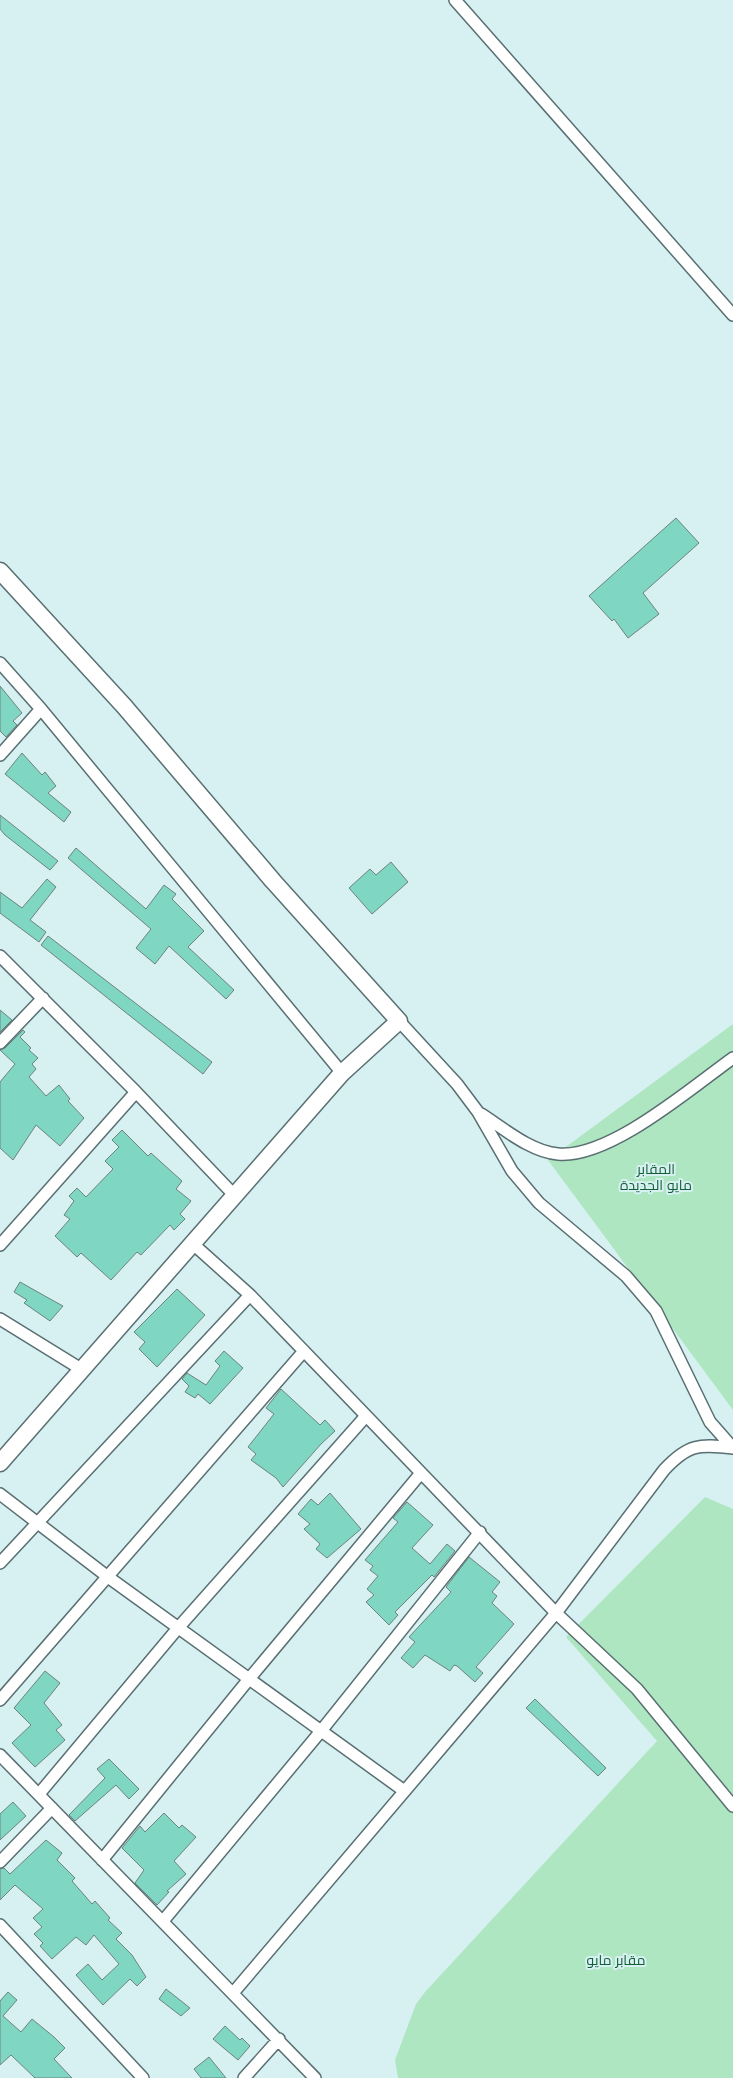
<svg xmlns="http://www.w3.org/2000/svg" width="733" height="2078" font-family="Inter,Cairo,sans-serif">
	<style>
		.green { fill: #afe6c2 }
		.building { fill: #7ed6c3; stroke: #6e837e }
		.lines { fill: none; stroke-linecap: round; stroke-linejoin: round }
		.street-casing { stroke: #596f71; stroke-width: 14 }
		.secondary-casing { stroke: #596f71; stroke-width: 19 }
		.street { stroke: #fff; stroke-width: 11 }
		.secondary { stroke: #fff; stroke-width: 16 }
		.labels { text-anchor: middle; stroke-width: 4; stroke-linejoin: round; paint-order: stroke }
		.park-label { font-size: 14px; fill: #125e37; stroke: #d7f0f1 }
	</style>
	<rect width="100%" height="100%" fill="#d7f0f1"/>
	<path class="green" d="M733 1024V1410L548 1160Z
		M705 1497 733 1509V2078H398L395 2060 416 2004 425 1992 657 1741 566 1637Z"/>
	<path class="building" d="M676 518 699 543 643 593 659 614 628 638 614 619 612 621 589 596Z
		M0 686 22 713 13 721 17 725 6 737 0 731Z
		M22 753 42 775 45 772 56 786 48 793 71 812 64 822 5 774Z
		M0 815 58 861 50 870 5 835 0 829Z
		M76 848 146 909 164 885 176 894 172 899 204 931 188 947 234 990 226 999 169 946 155 964 136 948 151 929 68 858Z
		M391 862 408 882 372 914 349 888 370 869 376 875Z
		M47 879 56 887 30 920 46 932 39 942 0 913V892L22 908Z
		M48 936 212 1062 203 1074 41 945Z
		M0 1010 12 1020 0 1032Z
		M23 1030 25 1032 20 1037 31 1048 29 1050 38 1058 32 1064 36 1069 29 1077 46 1096 59 1085 70 1099 68 1101 84 1118 60 1146 36 1125 13 1160 0 1148V1082L15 1064 0 1050 5 1048Z
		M122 1130 148 1156 151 1153 182 1181 176 1189 191 1201 180 1214 185 1219 174 1230 170 1225 141 1255 137 1252 111 1280 81 1253 77 1257 55 1236 70 1219 64 1215 74 1201 69 1196 77 1188 86 1197 113 1169 105 1161 119 1147 112 1140Z
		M20 1282 52 1300 63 1306 50 1321 24 1303 27 1300 14 1292Z
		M177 1289 205 1315 157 1367 139 1349 145 1342 134 1332Z
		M224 1351 243 1368 210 1404 198 1394 195 1398 185 1392 189 1386 182 1379 187 1373 206 1385 220 1366 215 1361Z
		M281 1389 320 1425 325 1420 335 1431 321 1444 283 1487 276 1478 251 1460 256 1454 248 1447 274 1414 266 1408Z
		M330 1493 361 1529 327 1558 316 1549 320 1544 304 1529 310 1524 298 1514 311 1499 318 1505Z
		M407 1502 433 1525 412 1548 430 1564 447 1544 455 1551 434 1577 432 1575 395 1612 398 1615 389 1625 366 1602 374 1595 367 1589 378 1576 370 1570 373 1566 365 1560 398 1522 393 1518Z
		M469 1557 500 1582 492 1592 497 1596 492 1603 514 1624 476 1667 483 1673 475 1682 457 1666 454 1665 450 1671 425 1655 413 1668 401 1658 415 1642 409 1637 451 1592 446 1587Z
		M45 1671 60 1683 44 1703 62 1725 56 1730 65 1740 35 1767 12 1743 31 1725 14 1708Z
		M535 1699 606 1768 598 1776 526 1708Z
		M109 1759 139 1789 129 1799 116 1785 75 1821 69 1815 105 1778 97 1769Z
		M13 1802 26 1816 0 1840V1814Z
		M164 1813 179 1828 182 1825 196 1837 174 1861 186 1874 167 1891 169 1892 157 1905 135 1883 144 1870 122 1848 140 1826 145 1832Z
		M46 1840 62 1853 57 1860 75 1878 72 1881 92 1904 95 1901 110 1918 108 1920 122 1933 116 1939 132 1955 146 1977 137 1986 130 1979 103 2005 76 1975 88 1964 102 1980 119 1964 94 1935 86 1945 76 1937 52 1959 40 1946 43 1943 34 1934 42 1927 33 1918 43 1909 15 1885 0 1900V1869L4 1868 10 1874Z
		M166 1989 190 2008 181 2016 159 1999Z
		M8 1992 17 2000 3 2016 21 2032 32 2019 54 2037 65 2048 54 2059 72 2078H35L11 2055 0 2065V2001Z
		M225 2026 240 2040 242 2038 250 2046 238 2060 213 2039Z
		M209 2057 226 2078H201L194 2069Z"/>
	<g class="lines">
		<defs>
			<path id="street" d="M455 0 733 315
				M0 663 41 709 342 1073
				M0 755 41 709
				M0 956 136 1092 235 1196
				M399 1021 457 1084 478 1112 512 1171 539 1203 626 1276 656 1311 710 1422 733 1448
				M0 1043 43 998
				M481 1114C503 1128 531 1152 558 1154 609 1159 691 1088 733 1058
				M192 1243 250 1295 556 1613 233 1993
				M0 1245 136 1092
				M0 1319 81 1369
				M733 1448C699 1444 688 1444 664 1470L556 1613 637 1689 733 1806
				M0 1494 108 1577 403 1790
				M0 1563 250 1295
				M0 1700 304 1351
				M0 1755 315 2078
				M39 1794 178 1628 366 1416
				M102 1860 249 1679 421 1473
				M0 1862 52 1808
				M163 1921 321 1731 480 1532
				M0 1925 143 2078
				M244 2078 279 2039"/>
			<path id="secondary" d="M0 571 124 706 273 881 399 1021 342 1073 0 1463"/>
		</defs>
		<use href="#street" class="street-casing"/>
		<use href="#secondary" class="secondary-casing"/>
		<use href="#street" class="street"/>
		<use href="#secondary" class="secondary"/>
	</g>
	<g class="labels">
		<g class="park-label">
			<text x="656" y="1174">المقابر<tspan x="656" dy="16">مايو الجديدة</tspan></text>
			<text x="616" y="1965">مقابر مايو</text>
		</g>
	</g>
</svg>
